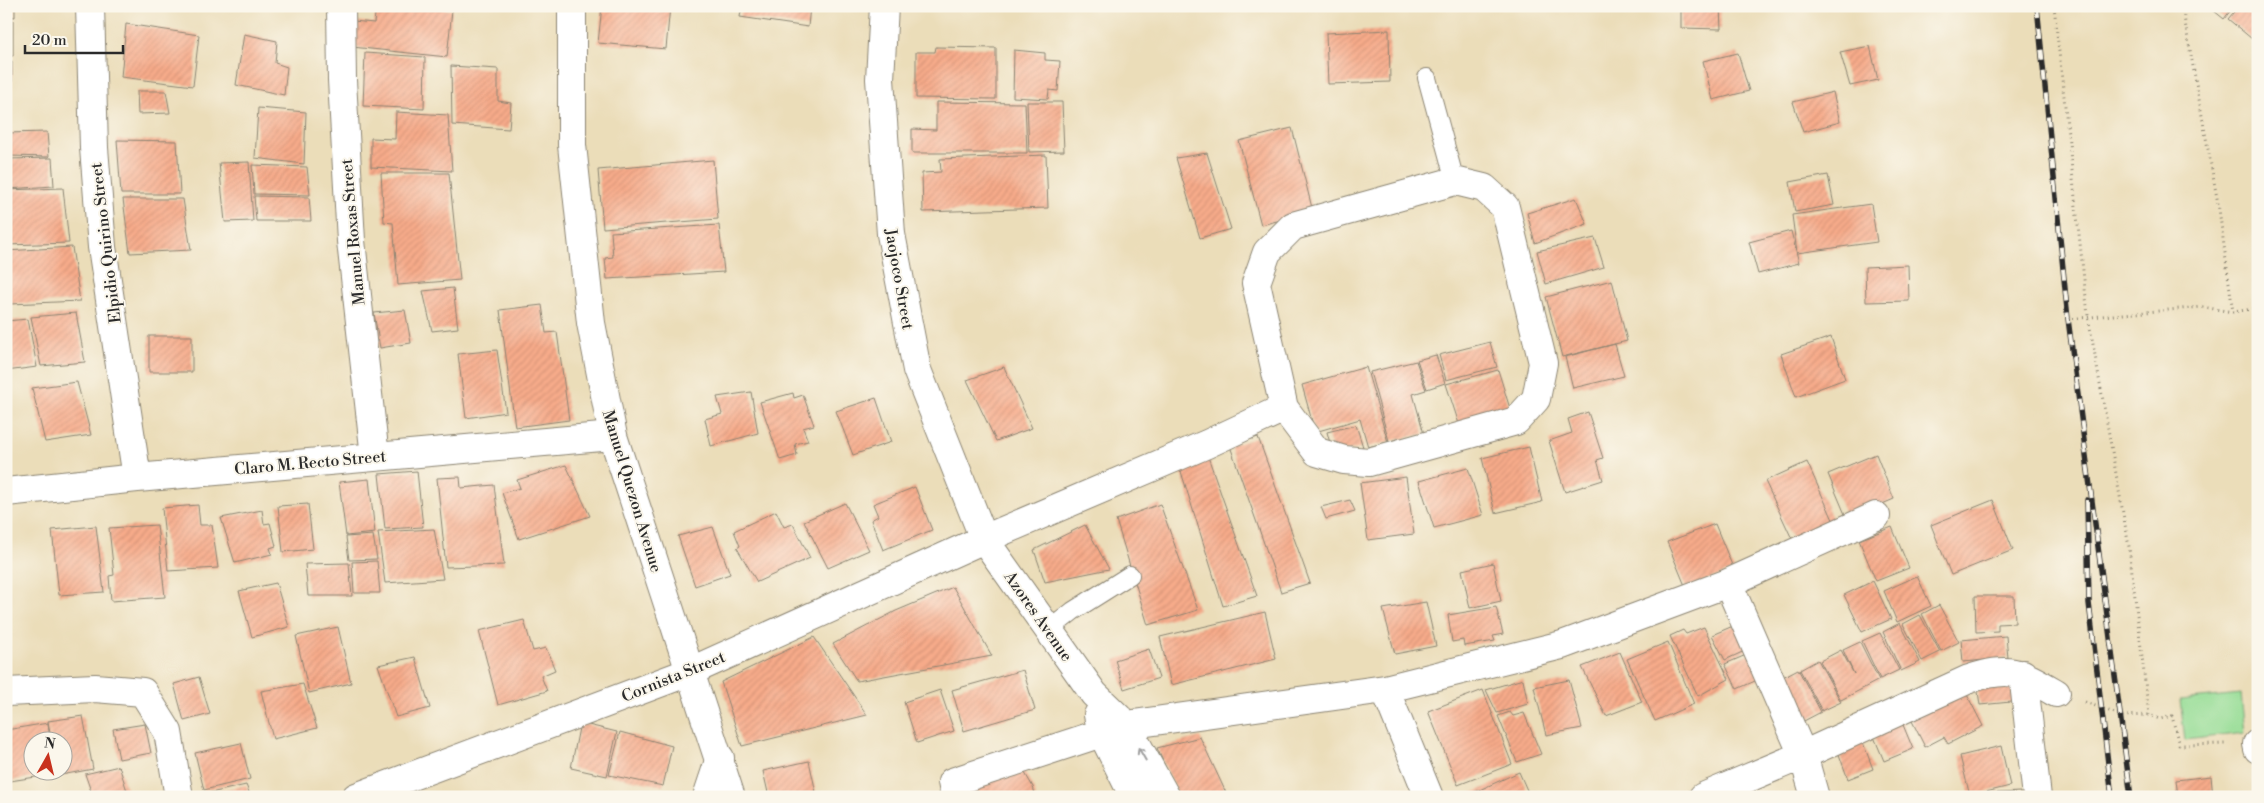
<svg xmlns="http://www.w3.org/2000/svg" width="2264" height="803" font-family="'Libre Bodoni',serif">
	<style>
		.green { fill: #97dd96; stroke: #618460 }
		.building { fill: url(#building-hatch) }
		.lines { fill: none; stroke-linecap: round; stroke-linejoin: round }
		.service-casing { stroke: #8b8472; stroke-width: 20 }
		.minor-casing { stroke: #8b8472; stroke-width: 30 }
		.tertiary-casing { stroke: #8b8472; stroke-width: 30 }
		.path { stroke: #8b8472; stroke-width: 3; stroke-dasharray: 1 4; stroke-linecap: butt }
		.service { stroke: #fff; stroke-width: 18 }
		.minor { stroke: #fff; stroke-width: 28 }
		.tertiary { stroke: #fff; stroke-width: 28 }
		.rail-casing { stroke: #2b2b2b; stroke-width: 5.5 }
		.rail { stroke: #fbf7ec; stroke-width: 4; stroke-dasharray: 11; stroke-linecap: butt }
		.oneway { stroke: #a0a0a0 }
		.labels { text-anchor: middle; stroke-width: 4; stroke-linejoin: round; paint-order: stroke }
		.street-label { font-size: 16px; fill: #2b2b2b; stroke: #fbf7ec }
	</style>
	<defs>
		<pattern id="building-hatch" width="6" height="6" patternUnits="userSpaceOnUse" patternTransform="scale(1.25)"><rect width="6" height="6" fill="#f7ab8a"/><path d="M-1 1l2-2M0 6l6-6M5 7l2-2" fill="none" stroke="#d49377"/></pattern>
	</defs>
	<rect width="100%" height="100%" fill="#fbf7ec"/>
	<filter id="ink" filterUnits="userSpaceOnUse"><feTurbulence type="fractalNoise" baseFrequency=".02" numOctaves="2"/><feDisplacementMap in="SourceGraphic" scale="10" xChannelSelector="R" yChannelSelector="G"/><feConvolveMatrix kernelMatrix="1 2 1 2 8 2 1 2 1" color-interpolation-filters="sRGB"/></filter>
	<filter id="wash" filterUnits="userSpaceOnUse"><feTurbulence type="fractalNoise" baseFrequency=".0096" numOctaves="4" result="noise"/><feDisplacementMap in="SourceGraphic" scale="20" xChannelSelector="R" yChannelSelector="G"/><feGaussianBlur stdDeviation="1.12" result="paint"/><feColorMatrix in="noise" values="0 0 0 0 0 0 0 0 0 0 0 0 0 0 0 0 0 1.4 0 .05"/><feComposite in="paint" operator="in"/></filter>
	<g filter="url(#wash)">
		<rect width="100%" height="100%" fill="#ebddb9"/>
		<path class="green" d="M2241 694 2245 733 2185 740 2180 700Z"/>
		<g id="blocks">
			<path class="building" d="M6 6H15V17L6 16Z
				M376 6H422L452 10 447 57 352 47 353 21 374 23Z
				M602 6H670L666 49 598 43Z
				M742 6H810L808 27 740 17Z
				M1681 6H1720L1721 29 1681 28Z
				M2208 6H2234L2224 19Z
				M2239 6H2258V44L2228 19Z
				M6 19 13 20V56H6Z
				M126 24 199 35 193 86 121 77Z
				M1389 30 1390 82 1328 84 1326 33Z
				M244 34 277 41 275 63 287 67 284 95 236 85Z
				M1870 46 1878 80 1850 86 1840 52Z
				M936 47 996 48V99L916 98V52H935Z
				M1014 50 1045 53V60L1060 61 1058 91 1049 90 1048 99 1013 97Z
				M365 53 425 57 424 109 363 106Z
				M1738 53 1749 91 1713 100 1703 61Z
				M6 60 12 61V89H6Z
				M451 66 498 69V101L511 103 509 129 452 125Z
				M137 91H166L170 113 138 114Z
				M1833 92 1840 122 1803 132 1793 102Z
				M936 102 1025 103 1027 153H912V129L936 130Z
				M1027 102H1062L1064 151 1029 152Z
				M258 108 306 112 304 164 255 158Z
				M396 112 448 115 452 171 371 167V138L395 139Z
				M1292 128 1313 212 1261 225 1239 141Z
				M47 132 49 157 9 156 7 133Z
				M117 140 177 141 180 194H121Z
				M1207 153 1231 229 1200 238 1176 158Z
				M1046 155 1048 208 923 212 922 173 941 172 940 159Z
				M52 158 54 186 7 189 6 159Z
				M713 160 718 219 603 228 598 170Z
				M249 162 253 221 225 222 219 163Z
				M252 165 307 167 310 195 254 194Z
				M381 173H449L460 280 398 285 393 223 384 222Z
				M1828 175 1834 205 1795 212 1790 182Z
				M63 188 69 243 6 245V190Z
				M254 196 309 197 311 221H256Z
				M1576 198 1587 224 1535 243 1527 213Z
				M123 199H183L191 250 130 253Z
				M1871 204 1877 242 1797 253 1792 215Z
				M719 225 724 272 607 279 605 258 613 257 611 232Z
				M1791 231 1799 263 1758 274 1749 242Z
				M1595 238 1604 267 1546 284 1537 251Z
				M72 247 80 301 10 304 6 281V251Z
				M1908 265 1909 301 1866 302 1865 267Z
				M1612 280 1627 341 1562 357 1546 297Z
				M453 288 458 328 432 331 423 291Z
				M542 305 546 333 557 332 569 420 515 427 500 310Z
				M405 310 411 343 380 348 374 313Z
				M76 313 85 362 41 366 31 317Z
				M28 319 37 367 6 371V321Z
				M149 336H192V372H149Z
				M1831 337 1845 379 1796 397 1781 354Z
				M1490 342 1497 367 1446 380 1439 355Z
				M1615 344 1624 376 1573 388 1565 357Z
				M497 350 506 412 466 418 458 354Z
				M1436 355 1445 383 1427 389 1417 360Z
				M1416 361 1426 390 1413 394 1424 434 1389 441 1370 372Z
				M1004 367 1032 428 996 441 967 380Z
				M1366 367 1388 442 1368 447 1360 419 1315 432 1302 385Z
				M1498 370 1512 415 1461 430 1446 384Z
				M77 382 91 435 45 442 32 388Z
				M751 392 758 433 711 446 705 419 722 414 717 397Z
				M793 393 794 398 803 395 814 425 803 428 808 441 795 444 797 455 780 460 760 402Z
				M876 398 891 442 853 455 836 411Z
				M1588 412 1603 458 1597 460 1603 480 1565 492 1549 441 1572 433 1568 419Z
				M1356 425 1363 447 1333 454 1327 432Z
				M1258 437 1310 583 1281 592 1230 446Z
				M1529 447 1542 502 1495 513 1482 458Z
				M1206 451 1257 596 1223 606 1178 462Z
				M1876 454 1894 499 1847 519 1828 474Z
				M1807 462 1834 522 1793 541 1765 481Z
				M566 465 590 516 519 539 502 493 520 488 517 480Z
				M1468 468 1483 515 1434 528 1419 481Z
				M417 471 423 527 385 529 379 474Z
				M460 477 461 488 494 485 504 565 446 567 437 478Z
				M1406 477 1414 534 1368 540 1360 483Z
				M369 479 375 533 346 536 339 482Z
				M915 487 932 530 883 550 871 520 878 516 873 504Z
				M1350 500 1355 511 1326 519 1321 507Z
				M1993 500 2013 550 1951 575 1931 525Z
				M845 503 869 550 828 568 804 521Z
				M308 504 313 549 283 552 278 506Z
				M1160 504 1198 610 1148 625 1116 520Z
				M198 505 200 525H212L218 568 168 571 162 508Z
				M262 510 264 524 270 523 276 546 270 548 272 554 235 563 221 518Z
				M776 511 784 527 793 524 810 558 757 582 737 548 740 546 734 531Z
				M1715 524 1734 570 1686 588 1667 542Z
				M157 525 165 597 111 601 109 576 114 575 109 528Z
				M1085 525 1109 569 1045 582 1034 550Z
				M96 526 104 592 59 595 52 530Z
				M713 527 730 574 695 586 678 536Z
				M1892 527 1909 568 1876 581 1859 540Z
				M434 529 443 579 385 583 378 532Z
				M373 535 377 559 349 560 346 537Z
				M377 561 380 593H354L352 562Z
				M349 563 352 596H308L305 564Z
				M1493 563 1501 601 1470 608 1462 570Z
				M1917 576 1931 606 1897 622 1884 591Z
				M1873 581 1891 619 1862 632 1844 595Z
				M276 583 289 627 252 637 239 591Z
				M953 587 992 656 857 681 833 644 896 611Z
				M1975 596H2014L2015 623 1998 624V631L1976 632Z
				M1426 602 1436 646 1395 654 1383 609Z
				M1939 605 1959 642 1941 651 1922 614Z
				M1496 607 1503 634 1493 636 1495 641 1464 646 1463 640 1452 642 1448 615Z
				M1265 612 1276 659 1171 685 1160 637Z
				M1920 615 1940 652 1922 661 1903 624Z
				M524 620 533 651 546 648 555 670 541 676 547 691 498 705 479 631Z
				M1740 623 1751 648 1725 660 1712 635Z
				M1900 623 1920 662 1901 671 1883 632Z
				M338 627 351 683 309 693 296 636Z
				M1704 627 1729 679 1698 696 1670 636 1683 630 1686 634Z
				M1880 633 1899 670 1880 679 1862 641Z
				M2006 636 2008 658 1963 662 1961 640Z
				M814 637 867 715 742 746 721 682Z
				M1668 642 1694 704 1655 721 1627 659Z
				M1860 642 1879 680 1841 700 1820 661 1841 650 1854 674 1843 650Z
				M1149 649 1159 678 1124 689 1115 660Z
				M1620 652 1642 702 1606 716 1582 667Z
				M1753 652 1764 677 1737 689 1725 664Z
				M415 657 430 708 396 717 378 665Z
				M1818 660 1841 702 1822 711 1800 670Z
				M1798 669 1821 712 1802 722 1779 679Z
				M1023 670 1035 710 964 731 952 690Z
				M199 677 210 714 184 721 174 684Z
				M1523 679 1528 704 1497 713 1486 690Z
				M1569 680 1582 728 1546 735 1534 687Z
				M2019 681 2021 701 1980 705 1977 685Z
				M303 684 317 728 273 739 261 691Z
				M1964 689 1983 726 1948 744 1944 737 1925 747 1909 715Z
				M940 690 954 731 917 743 904 702Z
				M1483 690 1512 764 1458 785 1428 711Z
				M1510 712 1513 716 1524 713 1541 754 1517 762 1498 716Z
				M83 716 93 769 56 776 55 770H62V740H51L48 721Z
				M1901 720 1913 749 1884 761 1872 732Z
				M48 723 50 740H32V770H55V774L10 781 6 730Z
				M580 723 617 732 607 776 571 768Z
				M145 724 151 753 119 759 113 729Z
				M620 732 672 746 663 786 609 775Z
				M1200 737 1228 797H1179L1157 748Z
				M1862 740 1873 769 1848 779 1837 749Z
				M241 743 250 779 204 790 195 753Z
				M2001 746 2010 786 1970 796 1960 756Z
				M809 761 817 797H769L763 771Z
				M1018 761 1033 787 1036 797H970L969 781Z
				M119 766 129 797H93L85 774Z
				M1519 772 1530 797H1464Z
				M2211 776 2213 797H2178L2176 780Z
				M246 785 251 797H197V796Z
				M2020 792V797H1976V794Z"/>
		</g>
	</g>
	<g filter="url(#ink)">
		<use href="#blocks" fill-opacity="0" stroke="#8b8472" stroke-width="1"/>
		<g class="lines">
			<defs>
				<path id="service" d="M1427 78 1455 181
					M1049 630 1073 611 1130 575"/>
				<path id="minor" d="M90 6 94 148 102 247 137 478
					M341 6 342 80 351 241 375 457
					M884 6 880 79 891 234 917 370 984 539 1094 694 1126 725 1166 797
					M1455 181 1484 188 1505 207 1543 363 1536 399 1516 421 1369 462 1344 460 1317 452 1284 408 1256 283 1267 252 1293 226Z
					M6 492 137 478 613 436
					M1728 583 1803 755 1815 797
					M2023 674 2037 797
					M1385 689 1429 797
					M6 692 95 688 143 692 168 732 179 797
					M1098 715 1102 733 1134 797
					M2257 744 2258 749
					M356 797 689 672 984 539 1207 444 1284 408
					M707 797 720 758
					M955 797 952 782 1126 725 1385 689 1562 645 1728 583 1876 516
					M1703 797 1803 755 1969 679C2011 666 2018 671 2056 693"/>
				<path id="tertiary" d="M572 6V145L591 323 613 436 731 797"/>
			</defs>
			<use href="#service" class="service-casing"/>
			<use href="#minor" class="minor-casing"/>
			<use href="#tertiary" class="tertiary-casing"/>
			<path class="path" d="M2054 6 2088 316 2129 547 2149 715
				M2182 6 2219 209 2233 312
				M2068 319 2202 307 2233 312 2258 308
				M2085 702 2122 716 2149 715 2160 719 2172 716 2179 745 2226 744"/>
			<use href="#service" class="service"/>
			<use href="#minor" class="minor"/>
			<use href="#tertiary" class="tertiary"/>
			<defs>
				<path id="rail" d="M2037 6 2068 319 2131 797
					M2087 500 2089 603 2112 797"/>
			</defs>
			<use href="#rail" class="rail-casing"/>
			<use href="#rail" class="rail"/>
		</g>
		<defs><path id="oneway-shaft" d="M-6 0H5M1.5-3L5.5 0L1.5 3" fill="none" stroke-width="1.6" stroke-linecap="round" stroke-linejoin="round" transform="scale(1.25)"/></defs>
		<use class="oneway" href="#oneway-shaft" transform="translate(1142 754) rotate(-120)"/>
	</g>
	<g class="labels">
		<g class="street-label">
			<text transform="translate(352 232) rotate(-95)" y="6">Manuel Roxas Street</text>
			<text transform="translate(105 243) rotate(-97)" y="6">Elpidio Quirino Street</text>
			<text transform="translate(900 279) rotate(80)" y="6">Jaojoco Street</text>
			<text transform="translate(310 462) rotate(-5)" y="6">Claro M. Recto Street</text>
			<text transform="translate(633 491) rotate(73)" y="6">Manuel Quezon Avenue</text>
			<text transform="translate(1039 616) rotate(55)" y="6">Azores Avenue</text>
			<text transform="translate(673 676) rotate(-22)" y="6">Cornista Street</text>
		</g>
	</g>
	<rect width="2264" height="803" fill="none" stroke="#fbf7ec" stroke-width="25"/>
	<g transform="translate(48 756) rotate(8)"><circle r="24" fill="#fbf7ec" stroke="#a8a59f"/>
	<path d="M0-4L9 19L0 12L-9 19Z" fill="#c8321e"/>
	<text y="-8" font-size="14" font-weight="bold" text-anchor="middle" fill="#2b2b2b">N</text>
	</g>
	<path d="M25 45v8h98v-8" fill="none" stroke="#2b2b2b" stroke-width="2.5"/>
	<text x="32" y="45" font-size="15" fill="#2b2b2b" stroke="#fbf7ec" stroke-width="4" paint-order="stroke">20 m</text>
</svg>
